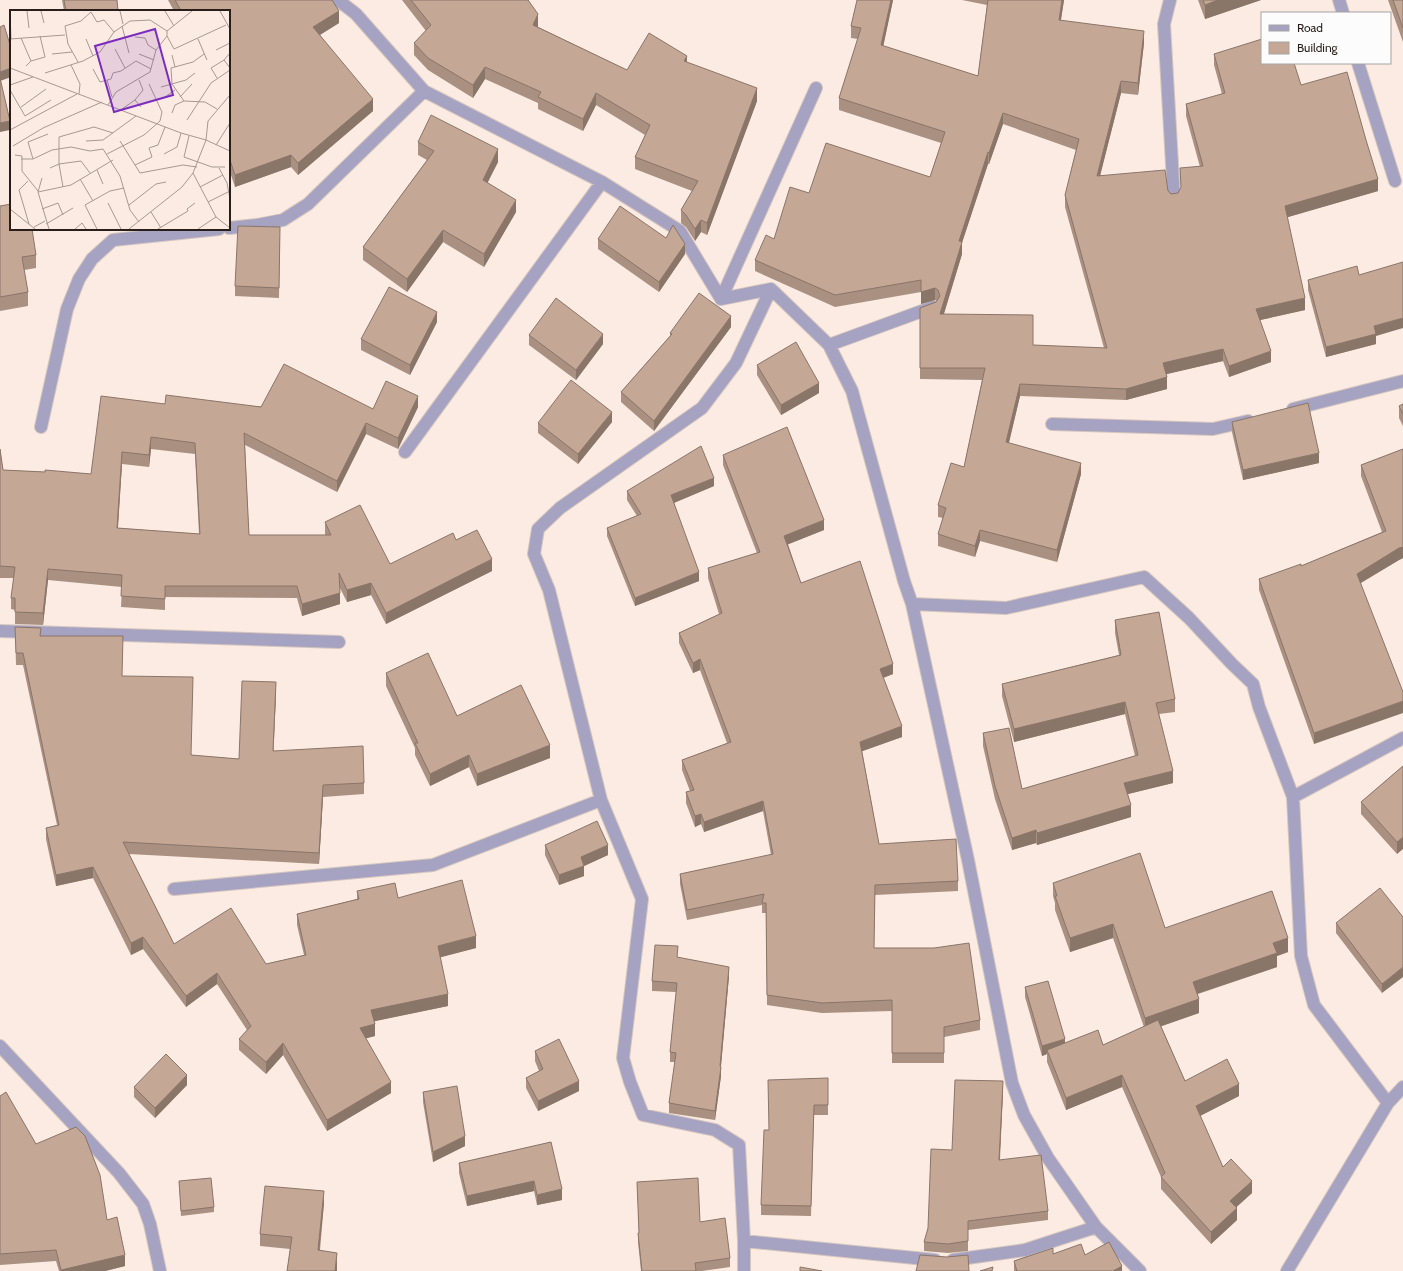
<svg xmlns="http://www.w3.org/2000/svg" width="1403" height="1271" font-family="Cabin,sans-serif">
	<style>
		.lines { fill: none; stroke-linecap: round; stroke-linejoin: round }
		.minor-casing { stroke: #d5c6be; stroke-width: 14 }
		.minor { stroke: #a5a2c2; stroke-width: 12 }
		.wall { fill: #a99081; fill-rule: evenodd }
		.shaded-wall { fill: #8a7569 }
		.building { fill: #c5a796; stroke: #8a7569; fill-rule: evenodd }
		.inset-road { fill: none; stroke: #a79992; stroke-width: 1 }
		.view { fill: #7b2cbf; fill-opacity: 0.15; stroke: #7b2cbf; stroke-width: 2 }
		.inset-edge { fill: none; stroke: #281f1a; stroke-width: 2 }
	</style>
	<rect width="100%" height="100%" fill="#fbebe2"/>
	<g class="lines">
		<defs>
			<path id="minor" d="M338 0 356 14 424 91 602 182 680 231 721 299 771 289 829 345 852 391 904 581 912 604 968 860 1012 1083 1024 1115 1048 1158 1096 1227 1140 1271
				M1170 0 1164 24 1174 199
				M1339 0 1343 13
				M1358 63 1395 181
				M229 228 257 225 283 220 308 204 424 91
				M721 299 816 88
				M829 345 933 307
				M1293 409 1403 381
				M1052 424 1213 429 1248 421
				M41 427 67 309 79 279 92 259 113 240 219 229
				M405 452 602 182
				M912 604 1006 608 1144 577 1189 618 1232 664 1253 684 1259 707 1293 797
				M0 631 339 642
				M174 889 433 865 601 800
				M0 1046 119 1173 143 1204 150 1224 160 1271
				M1388 1103 1314 1005 1301 956 1293 797 1403 738
				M744 1241 935 1260
				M953 1260 1025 1250 1096 1227
				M744 1271V1241L739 1145 715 1130 643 1115 630 1082 623 1058 642 899 601 800 549 590 534 554 538 529 560 508 702 408 736 363 771 289
				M1287 1271 1388 1103 1403 1087"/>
		</defs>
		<use href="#minor" class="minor-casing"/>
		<use href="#minor" class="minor"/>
	</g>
	<path class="wall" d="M62 0H117L118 11H64Z
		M168 0H332L339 23 320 35 373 111 298 175 291 167 235 187 229 169V11H174Z
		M402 0H528L538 26V27L627 70 687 62 757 101 707 235 701 232 695 241 686 227 681 223V210L692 191 635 169V157L645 135 596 105 583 131 538 109V103L485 79 473 98 428 70 414 55V43L426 31Z
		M857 0H893L883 46 978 76 987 5 962 0H1064L1061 20 1144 43 1138 95 1121 93 1100 175 1168 191 1171 194 1178 193 1181 188 1180 168 1200 167 1186 116V104L1222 94 1214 65V54L1301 85 1378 191 1287 217 1305 310 1260 320 1271 362 1229 377 1223 361 1166 374 1167 389 1126 400 1020 396 1009 443 1081 474 1057 562 980 541 975 557 938 546V534L943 518 938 517V505L964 467 982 380 920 379V308L936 302 937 301 935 300 921 304V292L835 307 755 271V260L774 239 809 193 930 177 941 143 839 110V98L858 39 851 38V26ZM1003 124 1076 150 1065 195V207L1104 348 1033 345 944 314 962 254V242L988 164H989Z
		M1198 0H1261L1205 19Z
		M1388 0H1403V42Z
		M418 142 498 162 487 182 516 212 484 267 443 242 407 292 363 260V247L427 160 418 155Z
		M0 206 36 255V268L24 270 28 292V306L0 311Z
		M280 237 279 298 235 296V286Z
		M598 239 685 254 659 292 598 249Z
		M1359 275 1376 336V344L1326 357 1308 290V280Z
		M437 322 410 375 361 350V339Z
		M731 327 654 431 621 402V392L670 336V333Z
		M529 335 603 344 576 380 529 345Z
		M757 365 819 393 781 415 757 375Z
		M165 404 373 409 418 407 398 449 366 434 337 492 245 445 249 535H325V522L390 564 456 540 492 571 386 624 371 595 347 602 339 586 340 604 302 616 297 598 165 597V610L121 607 122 587 48 580 43 625 15 624V610L11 609V598L14 578H0V449L3 470 45 472 91 474ZM151 449 195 454 199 534 118 528 122 464 149 467Z
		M1403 404V426L1399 418V406Z
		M612 422 578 464 538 433V423Z
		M1232 422 1319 463 1243 480 1232 432Z
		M1403 449V558L1399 560 1361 583 1314 744 1259 590V579L1301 566 1382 532 1361 476V465Z
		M723 455 824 530 788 544 801 583 893 674 883 678 902 737 862 751 879 844 958 881V891L875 895 874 948 980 1020V1030L944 1037V1063H892V1011L822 1013 767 1005 766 913H762V905L687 920 680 884V874L771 855 763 811 704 832 701 824 695 827 686 803V792L690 791 682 770V760L727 743 700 670 693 673 679 643V633L719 614 708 578V568L757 553 723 465Z
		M714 486 674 503 699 581 635 606 607 536V528L637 516 627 500V491Z
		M1115 620 1175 699V712L1159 714 1173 783 1128 794 1131 817 1037 845 1036 843 1012 850 995 799 983 746V733L1022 789 1135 756 1125 714 1014 742 1002 696V684L1119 655 1115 633Z
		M15 627 41 636 122 676 191 755 239 759 276 694 273 751 364 783V794L323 797 319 864 129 854 174 944 266 964 304 955 297 925V914L357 899V891L398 898 476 948 440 957 448 1006 374 1021 375 1036 366 1038 391 1093 327 1131 283 1055 266 1074 239 1050V1039L247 1030 217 984 186 1007 143 949 131 955 93 878 56 886 46 839V828L57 825 23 665H16Z
		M386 673 457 716 550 758 477 786 469 767 430 786 415 755V748L386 686Z
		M1403 766 1397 854 1361 814V802Z
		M545 845 608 855 584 866V876L559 885 545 855Z
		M1053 883 1165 928 1288 952 1277 956V967L1198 994 1199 1013 1161 1026 1185 1081 1239 1096 1200 1116 1223 1167 1252 1193 1236 1207 1237 1220 1211 1244 1161 1189V1177L1122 1087 1066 1110 1047 1062V1054L1042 1056 1025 997V987L1065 1043 1103 1045 1144 1027 1113 938 1070 952 1055 910V903L1053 896Z
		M1403 917 1382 993 1336 933V923Z
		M678 957 729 976 721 1067V1076L715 1120 669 1113V1103L675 1062H670V1052L676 992 652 991V981Z
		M535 1051 579 1091 538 1111 526 1088V1078L539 1071 535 1061Z
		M828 1078V1115H814L811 1216 761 1215V1205L769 1130Z
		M187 1085 155 1118 134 1097V1087Z
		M1003 1091 1000 1160 1048 1211V1220L968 1230V1251L948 1253 924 1251V1242L952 1150Z
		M423 1092 465 1146 433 1162 423 1102Z
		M0 1096 36 1144 107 1220 125 1266 105 1271H59L56 1261 0 1265Z
		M551 1142 562 1200 537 1205 534 1191 467 1206 459 1173V1163Z
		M179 1181 214 1207V1212L181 1216Z
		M637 1182 700 1222 730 1258V1267L702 1271H641L638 1242V1233H639Z
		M324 1203 320 1250 337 1265V1271H287L290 1249 260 1246V1234Z
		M1053 1254 1085 1255 1122 1271H1014V1261Z"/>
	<path class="shaded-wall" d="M891 0H893L881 57V45Z
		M1062 0H1064L1059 31V20Z
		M1218 0H1261L1205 19V5Z
		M339 11V23L313 39V27Z
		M538 14V26L533 37V25Z
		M1144 31V43L1138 95V83Z
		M687 56V68L684 61Z
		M485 67V79L473 98V85Z
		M11 68V77L0 81V72Z
		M1121 81V93L1097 188V176Z
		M757 88V101L707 235V223Z
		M596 93V105L583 131V119Z
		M373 99V111L298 175V163Z
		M1003 113V124L989 164V153Z
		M10 121V130L0 132V123Z
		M498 149V162L483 192V180Z
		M988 152V164L959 252V241Z
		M291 155V167L235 187V175Z
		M1378 179V191L1285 218V206Z
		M516 200V212L484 267V254Z
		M701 220V232L695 241V229Z
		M443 230V242L407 292V279Z
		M962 242V254L940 326V314Z
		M685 244V254L659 292V282Z
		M935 288V300L921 304V292Z
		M1305 298V310L1256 321V309Z
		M437 312V322L410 375V365Z
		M731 316V327L654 431V421Z
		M1403 318V328L1376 336V344L1326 357V347L1374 326Z
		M603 334V344L576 380V370Z
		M1223 349V361L1163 375V363Z
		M1271 351V362L1229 377V366Z
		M1167 377V389L1126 400V389Z
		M819 383V393L781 415V405Z
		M1020 384V396L1006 454V442Z
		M418 396V407L398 449V438Z
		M612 412V422L578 464V454Z
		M366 423V434L337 492V481Z
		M151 437V449L149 467V455Z
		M122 452V464L117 540V528Z
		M1319 453V463L1243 480V470Z
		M1081 463V474L1057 562V550Z
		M714 478V486L671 504V495Z
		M824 520V530L784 546V536Z
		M980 530V541L975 557V546Z
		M1403 547V558L1399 560 1357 585V574L1399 548Z
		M492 559V571L386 624V613Z
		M48 569V580L43 625V613Z
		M699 572V581L635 606V598Z
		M371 583V595L347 602V590Z
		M340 593V604L302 616V604Z
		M700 659V670L693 673V663Z
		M893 664V674L880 679V669Z
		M276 682V694L273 763V751Z
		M1403 701V713L1314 744V733Z
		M1125 702V714L1014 742V729Z
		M902 726V737L860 752V742Z
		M550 745V758L477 786V774Z
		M469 755V767L430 786V774Z
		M1173 771V783L1124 795V783Z
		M323 785V797L319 864V853Z
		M763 801V811L704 832V822Z
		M1131 805V817L1037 845V833Z
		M701 814V824L695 827V816Z
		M1036 830V843L1012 850V838Z
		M1403 837V849L1397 854V842Z
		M608 845V855L584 866V876L559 885V875L581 857Z
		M93 867V878L56 886V875Z
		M1113 924V938L1070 952V938Z
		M476 936V948L438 958V946Z
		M143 937V949L131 955V943Z
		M1288 938V952L1277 956V967L1193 995V982L1273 943Z
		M729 967V976L720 1076V1066Z
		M1403 967V977L1382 993V984Z
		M217 973V984L186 1007V996Z
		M448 994V1006L371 1022V1010Z
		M1199 999V1013L1145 1032V1018Z
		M375 1024V1036L360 1040V1028Z
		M1065 1039V1049L1047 1050V1054L1042 1056V1046Z
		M283 1043V1055L266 1074V1062Z
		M721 1067V1076L715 1120V1111Z
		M187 1075V1085L155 1118V1108Z
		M1122 1075V1087L1066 1110V1098Z
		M579 1081V1091L538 1111V1101Z
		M1003 1081V1091L999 1170V1160Z
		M391 1082V1093L327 1131V1120Z
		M1239 1084V1096L1196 1118V1106Z
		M465 1136V1146L433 1162V1152Z
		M534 1181V1191L467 1206V1196Z
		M1252 1181V1193L1230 1213V1201Z
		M562 1189V1200L537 1205V1195Z
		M324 1191V1203L318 1262V1250Z
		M1237 1208V1220L1211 1244V1232Z
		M337 1253V1271H335Z
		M125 1255V1266L105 1271H61V1270Z
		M1122 1266V1271H1113Z"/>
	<path class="building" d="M64 0H117L118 11H66Z
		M175 0H332L339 11 313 27 373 99 298 163 291 155 235 175 229 157V11H175L180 9Z
		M411 0H528L538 14 533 25 627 70 649 33 687 56 684 61 757 88 707 223 701 220 695 229 686 215 681 210 698 181 635 157 650 125 596 93 583 119 538 97 541 92 485 67 473 85 428 58 414 43 431 25Z
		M857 0H891L881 45 978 76 988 0H1062L1059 20 1144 31 1138 83 1121 81 1097 176 1165 170 1168 191 1171 194 1178 193 1181 187 1180 168 1203 166 1186 104 1225 93 1214 54 1262 39V63H1294L1301 85 1347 72 1366 140 1378 179 1285 206 1305 298 1256 309 1271 351 1229 366 1223 349 1163 363 1167 377 1126 389 1020 384 1006 442 1081 463 1057 550 980 530 975 546 938 534 946 508 938 505 951 463 964 467 985 368H920V308L936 302 940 296 938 290 935 288 921 292V280L835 295 755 260 766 235 774 239 790 187 809 193 826 143 930 177 945 132 839 98 861 28 851 26ZM1003 113 1079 139 1065 195 1107 348 1033 345V315L940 314 962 242 959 241 988 152 989 153Z
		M1203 0H1218L1205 5Z
		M1393 0H1403V28Z
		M4 25 11 48V68L0 72V27Z
		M0 78 10 121 0 123Z
		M431 115 498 149 483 180 516 200 484 254 443 230 407 279 363 247 434 151 418 142Z
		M11 204V229H32L36 255 22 257 28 292 0 297V206Z
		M620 206 666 238 673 225 685 244 659 282 598 239Z
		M238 226 280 227 279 288 235 286Z
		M1403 262V318L1374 326 1376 334 1326 347 1308 280 1357 266 1359 275Z
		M389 287 437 312 410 365 361 339Z
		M699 293 731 316 654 421 621 392 672 334 670 333Z
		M556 298 603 334 576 370 529 335Z
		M796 342 819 383 781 405 757 365Z
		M284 364 373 409 386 381 418 396 398 438 366 423 337 481 244 433 249 535H331L325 522 360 505 390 564 453 533 456 540 477 530 492 559 386 613 371 583 347 590 339 573 340 593 302 604 297 586H165V599L121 596 122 575 48 569 43 613 15 612V598H11L15 567 0 566V449L3 470 45 472V470L91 474 101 396 165 404 166 395 261 407ZM151 437 195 443 200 534 117 528 122 452 149 455Z
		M571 380 612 412 578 454 538 423Z
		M1308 403 1319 453 1243 470 1232 422Z
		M1403 404V414L1399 406Z
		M787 427 824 520 784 536 801 583 860 561 893 664 880 669 902 726 860 742 879 844 956 839 958 881 875 885 874 948H934L969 943 980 1020 944 1027V1053H892V1000L822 1003 767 995 766 903H762L764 894 687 910 680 874 773 854 763 801 704 822 701 814 695 816 686 792 694 790 682 760 731 742 700 659 693 663 679 633 722 613 708 568 760 552 723 455Z
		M701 446 714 478 671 495 699 572 635 598 607 528 641 514 627 491Z
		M1403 449V547L1399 548 1357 574 1403 692V701L1314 733 1259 579 1301 564V566L1386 531 1361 465Z
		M1159 612 1175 699 1156 703 1173 771 1124 783 1131 805 1037 833 1036 830 1012 838 995 786 983 733 1009 728 1022 789 1138 755 1125 702 1014 729 1002 684 1121 655 1115 620Z
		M15 627 41 628 40 636H123L122 676 193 677 191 755 239 759 242 681 276 682 273 751 363 746 364 783 323 785 319 853 123 842 174 944 231 908 266 964 306 955 297 914 359 899 357 891 395 883 398 898 462 880 476 936 438 946 448 994 371 1010 375 1024 360 1028 391 1082 327 1120 283 1043 266 1062 239 1039 251 1026 217 973 186 996 143 937 131 943 93 867 56 875 46 828 59 825 23 653H16Z
		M428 653 457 716 521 685 550 745 477 774 469 755 430 774 415 743H418L386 673Z
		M1403 766V837L1397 842 1361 802Z
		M597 821 608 845 581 857 584 866 559 875 545 845Z
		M1140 853 1165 928 1272 891 1288 938 1273 943 1277 953 1193 982 1199 999 1145 1018 1113 924 1070 938 1055 896H1057L1053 883Z
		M1380 888 1403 917V967L1382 984 1336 923Z
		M655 945 678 946 677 957 729 967 720 1066 721 1067 715 1111 669 1103 676 1053 670 1052 677 983 652 981Z
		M1048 981 1065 1039 1042 1046 1025 987Z
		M1158 1020 1185 1081 1227 1059 1239 1084 1196 1106 1223 1167 1231 1159 1252 1181 1230 1201 1237 1208 1211 1232 1161 1177 1165 1173 1122 1075 1066 1098 1047 1050 1098 1030 1103 1045Z
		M559 1039 579 1081 538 1101 526 1078 543 1069 535 1051Z
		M166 1054 187 1075 155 1108 134 1087Z
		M828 1078V1105H814L811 1206 761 1205 764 1130H769L768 1080Z
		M955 1080 1003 1081 999 1160 1041 1155 1048 1211 968 1221V1241L948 1244 924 1242 928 1228 931 1149 952 1150Z
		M457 1086 465 1136 433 1152 423 1092Z
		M6 1092 36 1144 76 1127 85 1136 100 1175 107 1220 117 1217 125 1255 61 1270 56 1250 0 1254V1096Z
		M551 1142 562 1189 537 1195 534 1181 467 1196 459 1163Z
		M211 1178 214 1207 181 1211 179 1181Z
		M698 1178 700 1222 725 1218 730 1258 695 1263 696 1271H642L638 1233H639L637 1182Z
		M265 1186 324 1191 318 1250 337 1253 335 1271H287L292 1237 260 1234Z
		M1109 1242 1122 1266 1113 1271H1017L1014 1261 1053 1248V1254L1081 1244 1085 1255Z
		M920 1255 947 1257 968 1255 969 1271H916Z
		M800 1267 822 1271H800Z
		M993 1267 992 1271H980Z"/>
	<g transform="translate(10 10)">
		<rect width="220" height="220" fill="#fbebe2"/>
		<path class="inset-road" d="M17 1 19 18M31 1 34 13M110 1 113 14M155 1 164 16M182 1 157 21V26L164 39 216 15M210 1 220 19M81 2 87 12 94 10 104 22M0 4 1 29M112 16 119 43M125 27 135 28 138 35 146 40M11 28 21 51M0 29 55 25M76 29 83 46M188 29 197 50M105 39 115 58M206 40 220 33M220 43 214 50 220 58M42 44 62 42M129 44 144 50M194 44 183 52 161 58 162 74 174 91 195 92 207 99M162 45 165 57M68 52 58 34 55 16 71 11 81 2M61 55 70 74 69 84M16 56 21 51 35 47 30 26M0 58 171 123 196 130 220 141M83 59 90 72 101 69 103 63 111 61 126 51 141 59M35 63 73 51 90 42 104 22 120 11 140 10 157 21M207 68 201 58 214 50M97 70 102 87M0 75 23 67M151 77 176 70 185 63M0 80 15 106 41 90M155 87 165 80M170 87 182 74M125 90 133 80 129 70M98 95 106 82 140 62 146 40 157 26M11 97 36 79M112 99 125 90 131 97M162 103 165 95 174 91M177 110 201 73 220 60M0 120 67 84M179 126 174 147 202 157H215M76 131 93 130 126 106M110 131 130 163 173 155 187 157M206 135 220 113M3 136 33 118 92 92M97 144 134 125 150 111 152 102 139 74M154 144 167 137 171 123M5 145 12 146V161L28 181M11 149H23L42 140 61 137 80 141 93 139 110 166 120 200 129 212M23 149 18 132 38 124M125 155 142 147 139 138 148 135 155 117M40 158 49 154 71 151 80 163M209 158 217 173 220 189M87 160 93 174M183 163 206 207 220 218M32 168 28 182 39 219M70 169 83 191M18 171 9 180 19 214M53 177 49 154V127L84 117 103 123M190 177 213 165M28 182 61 175 103 150M198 192 218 182M98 193 111 219M119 195 146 174 156 172M0 199 25 219M32 199 48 193 53 205M141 202 151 218M36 214 63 198M24 217 35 211M65 219 72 213 76 219M87 219 75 195 100 181 114 178M119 219 172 177 183 163 196 130 198 111 220 85M148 219 178 201 177 199 185 193M188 219 206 207"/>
		<path class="view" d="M145 19 163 85 104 102 85 36Z"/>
		<rect width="220" height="220" class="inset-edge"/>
	</g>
	<rect x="1261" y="12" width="130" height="52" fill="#fcfcfc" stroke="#a7a4a2"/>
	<rect x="1269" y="25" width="20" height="6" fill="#a5a2c2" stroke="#a7a4a2"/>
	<text x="1297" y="32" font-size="12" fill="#281f1a">Road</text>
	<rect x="1269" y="42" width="20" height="12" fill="#c5a796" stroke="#a7a4a2"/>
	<text x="1297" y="52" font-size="12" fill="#281f1a">Building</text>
</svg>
